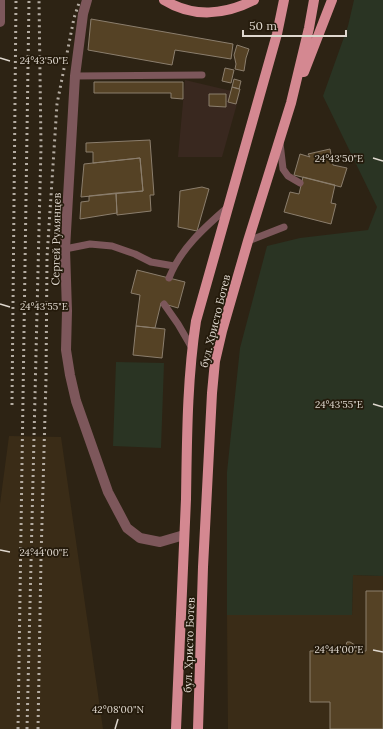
<svg xmlns="http://www.w3.org/2000/svg" width="383" height="729" font-family="Lora,serif">
	<style>
		.commercial { fill: #39281f }
		.built { fill: #3a2c17 }
		.green { fill: #2a3423 }
		.building { fill: #554225; stroke: #8b7e6d }
		.lines { fill: none; stroke-linecap: round; stroke-linejoin: round }
		.service { stroke: #7d575b; stroke-width: 7 }
		.minor { stroke: #7d575b; stroke-width: 10 }
		.primary { stroke: #d48891; stroke-width: 10 }
		.rail { stroke: #b4aca2; stroke-width: 3; stroke-dasharray: 2 4; stroke-linecap: butt }
		.ticks { fill: none; stroke: #dfd8cf; stroke-width: 1.5 }
		.labels { text-anchor: middle; stroke-width: 3.5; stroke-linejoin: round; paint-order: stroke }
		.street-label { font-size: 11px; fill: #dfd8cf; stroke: #241a0b }
		.ticks-label { font-size: 10px; text-anchor: middle; fill: #dfd8cf; stroke: #241a0b; stroke-width: 3.5; stroke-linejoin: round; paint-order: stroke }
	</style>
	<rect width="100%" height="100%" fill="#2d2314"/>
	<path class="commercial" d="M185 80 240 93 222 157H178Z"/>
	<path class="built" d="M9 436 61 437 103 729H0V504Z
		M353 575 383 576V729H228L227 615H352Z"/>
	<path class="green" d="M354 0H383V576L353 575 352 615H227V472L240 348 267 246 300 238 368 230 377 207 323 96 348 26Z
		M116 362 164 363 161 448 113 446Z"/>
	<path class="building" d="M91 19 233 44 231 59 175 50 172 65 88 50Z
		M237 45 249 49 246 58 244 71 235 69 236 64 234 55Z
		M225 68 234 70 231 83 222 81Z
		M234 79 241 81 239 89 232 87Z
		M94 82H183V99L171 98V93H94Z
		M232 87 240 89 236 104 228 102Z
		M209 94H226V107L209 106Z
		M150 140 154 195H150L151 211 117 215 116 193 143 191 140 158 93 163V152H86V143Z
		M330 149 333 165 347 168 341 187 294 175 300 154 310 157 308 154Z
		M140 158 143 191 81 197 84 164Z
		M303 177 335 185 331 203 336 204 331 224 284 212 290 192 299 194Z
		M202 187 209 189 197 231 178 227 180 191Z
		M116 193 117 213 80 219 81 202 89 201V196Z
		M137 270 185 282 178 308 161 303 155 328 136 326 140 295 131 293Z
		M136 326 165 329 162 358 133 355Z
		M366 591H383V729H330V702H310V651H345L346 645 347 642H350L355 645V651H366Z"/>
	<g class="lines">
		<path class="service" d="M75 76 202 75
			M280 143 283 169 288 176 300 183
			M248 241 284 227
			M65 249 90 244 112 246 135 254 151 262 174 266
			M169 278C180 249 205 227 228 207
			M164 304 178 324 192 348"/>
		<path class="minor" d="M87 0 83 14 75 76 65 249 67 311 66 350 70 375 76 401 108 492 127 528 140 538 160 542 184 535
			M0 22V0"/>
		<path class="primary" d="M164 0C193 18 225 15 254 0
			M304 72 332 0
			M176 729C179 652 183 576 186 499 187 439 187 380 196 321L277 34 284 0
			M198 729 203 567 212 393 215 361 222 331 248 241 291 103 309 28 314 0"/>
		<path class="rail" d="M12 405 16 0
			M18 729 29 0
			M27 729 41 146 39 0
			M38 729 41 558 46 379 47 257 57 104 74 18 80 0"/>
	</g>
	<path class="ticks" d="M0 58 10 61M373 158 383 161M0 304 10 307M373 404 383 407M0 550 10 552M373 650 383 652M115 729 118 719"/>
	<g class="labels">
		<g class="street-label">
			<text transform="translate(56 239) rotate(-89)" y="4">Сергей Румянцев</text>
			<text transform="translate(215 321) rotate(-76)" y="4">бул. Христо Ботев</text>
			<text transform="translate(189 645) rotate(-88)" y="4">бул. Христо Ботев</text>
		</g>
	</g>
	<g class="ticks-label">
		<text x="44" y="64">24°43'50"E</text>
		<text x="339" y="162">24°43'50"E</text>
		<text x="44" y="310">24°43'55"E</text>
		<text x="339" y="408">24°43'55"E</text>
		<text x="44" y="556">24°44'00"E</text>
		<text x="339" y="653">24°44'00"E</text>
		<text x="118" y="713">42°08'00"N</text>
	</g>
	<path d="M243 30v6h103v-6" fill="none" stroke="#dfd8cf" stroke-width="2"/>
	<text x="249" y="30" font-size="12" fill="#dfd8cf" stroke="#241a0b" stroke-width="3" paint-order="stroke">50 m</text>
</svg>
